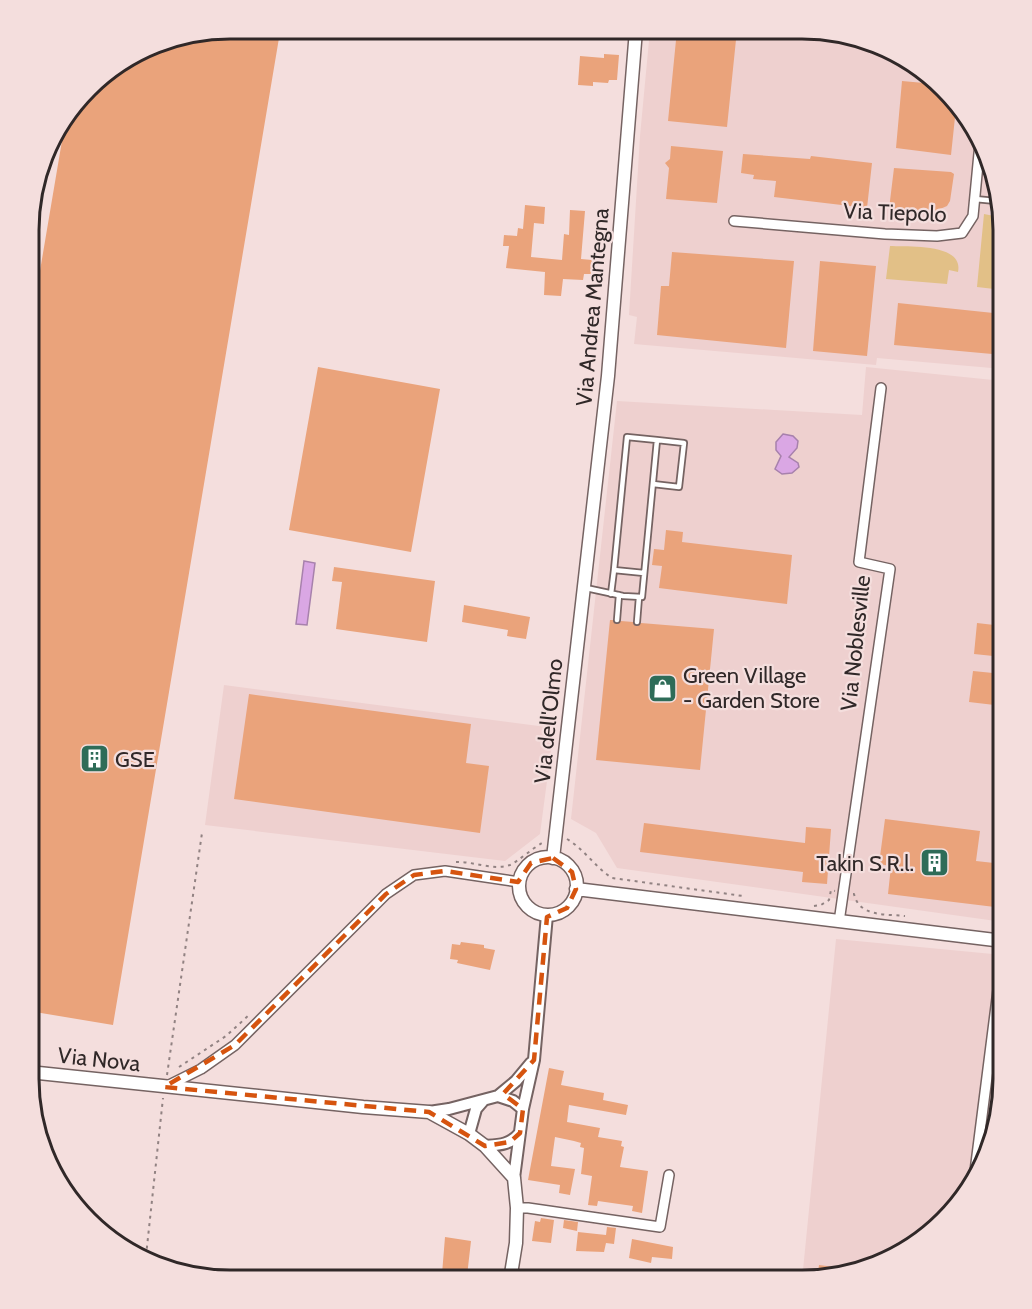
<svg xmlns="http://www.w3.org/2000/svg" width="1032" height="1309" font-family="Cabin,sans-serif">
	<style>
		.built { fill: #eed0cf }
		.green { fill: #e2c087 }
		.water { fill: #daa7e4; stroke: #a781ac; stroke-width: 1.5 }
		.building { fill: #eaa37b }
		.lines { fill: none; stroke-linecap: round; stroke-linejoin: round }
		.service-casing { stroke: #756362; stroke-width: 8 }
		.minor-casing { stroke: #756362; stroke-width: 12 }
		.tertiary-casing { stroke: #756362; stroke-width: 14 }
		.secondary-casing { stroke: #756362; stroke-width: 15 }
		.path { stroke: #918282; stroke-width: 2; stroke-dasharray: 3 4.5; stroke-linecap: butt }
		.service { stroke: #fff; stroke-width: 4.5 }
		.minor { stroke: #fff; stroke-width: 9 }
		.tertiary { stroke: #fff; stroke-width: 10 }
		.secondary { stroke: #fff; stroke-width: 12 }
		.marked { fill: none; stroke: #d6540f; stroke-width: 4.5; stroke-dasharray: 12 8; stroke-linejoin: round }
		.labels { text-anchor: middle; stroke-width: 4.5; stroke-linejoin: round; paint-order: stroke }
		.street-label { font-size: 22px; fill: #302828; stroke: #f4dedd }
		.poi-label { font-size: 22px; fill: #302828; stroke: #f4dedd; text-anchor: start }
		.rim { fill: none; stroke: #302828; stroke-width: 3 }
	</style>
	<rect width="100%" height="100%" fill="#f4dedd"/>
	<path class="built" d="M650 30H829L914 63 977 129 1003 229V369L877 358 876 365 634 344 637 317 629 315 640 136Z
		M866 367 1003 381V922L617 868 596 833 571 819 617 401 862 415Z
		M224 685 554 728 540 834 505 861 205 825Z
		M836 939 1003 955V1093L970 1191 903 1254 815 1280H802Z"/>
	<path class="green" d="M996 208H998L1003 229V290L977 287 984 214 994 216Z
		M890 246C908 247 964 243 958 272L949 270 947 284 886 279Z"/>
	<path class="water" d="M783 434 793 436 798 441 797 448 789 457 798 463 799 467 792 473 782 474 775 469 781 456 776 450V442Z
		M304 561 315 563 307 625 296 624Z"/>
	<path class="building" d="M225 29 279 38 113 1025 29 1011 30 330 66 117 97 78 165 39Z
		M677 30H737L727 127 668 121Z
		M604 54 619 55 617 80H609L608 83 593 82V86L578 85 580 56 604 58Z
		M902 81 935 84 956 108 951 155 896 148Z
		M671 146 723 151 717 203 666 199 669 168 665 163 670 159Z
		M743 154 810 159 811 156 872 163 867 208 774 197 776 181 753 179 754 175 741 173Z
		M894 168 951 172 954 174 950 201 947 206 931 213 889 209Z
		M525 205 545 207 544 224 534 223 531 257 562 260 564 234 569 235 570 210 585 211 581 259 592 260 591 274H584L583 280 563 279 561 296 544 295 545 272 506 268 509 246H503L504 235 517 236 518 228 523 229Z
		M672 252 794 261 786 348 657 335 661 286H669Z
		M820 261 876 266 867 356 813 351Z
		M898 303 1003 314V355L894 345Z
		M318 367 440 389 411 552 289 530Z
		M666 530 683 532 682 542 792 555 787 604 659 588 662 566 652 565 654 549 664 550Z
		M334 567 435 581 427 642 336 629 342 582 332 581Z
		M464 605 530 617 526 639 507 636 508 630 462 622Z
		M610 620H613L616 624 621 621 633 622 636 626 641 623 714 629 700 770 596 760Z
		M977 623 1003 626V657L974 654Z
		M973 671 1003 674V706L969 702Z
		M249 694 471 724 466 763 489 766 480 833 234 799Z
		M885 819 980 831 976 861 1003 864V908L888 894 891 866 879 864Z
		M644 823 805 843 806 827 831 829 827 884 802 882 803 872 640 852Z
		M461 942 484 945V948L495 950 490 970 457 963 458 960 450 959 452 944 460 945Z
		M549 1068 564 1071 561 1085 604 1093 603 1100 628 1105 626 1115 569 1105 567 1122 600 1128 598 1137 622 1141 621 1146 624 1147 620 1167 648 1171 642 1213 632 1211 633 1206 598 1201 597 1206 588 1205 592 1176 581 1174 584 1148 580 1147 581 1143 574 1141 555 1137 551 1166 575 1169 570 1195 559 1193 560 1185 528 1180Z
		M541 1218 554 1220 551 1243 532 1241 535 1221 540 1222Z
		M564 1220 578 1222 577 1231 563 1228Z
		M607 1227 616 1228 614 1244 606 1243 604 1252 576 1251 578 1232 606 1235Z
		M445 1237 471 1241 467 1276 442 1274Z
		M632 1239 673 1247 672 1259 652 1257 651 1263 629 1258Z
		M819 1265 850 1269 817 1280Z"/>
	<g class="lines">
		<defs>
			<path id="service" d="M975 199 996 201
				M653 484 679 487 684 443 657 440
				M586 588 623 596 642 597C647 545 652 492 657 440L627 437 614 570 644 573
				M611 594 614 570
				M617 620 619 595
				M637 622 639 597"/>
			<path id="minor" d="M734 221 885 234 937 236 962 233 973 216 980 143
				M839 922 890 569 859 562 881 388
				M167 1086 201 1069 235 1045 386 894 414 875 445 871 519 882
				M974 1179 1003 951
				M517 1208H528L660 1227 669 1175"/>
			<path id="tertiary" d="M498 1096 516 1081 531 1063
				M429 1112 449 1109 498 1096 513 1101 523 1109
				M469 1134 476 1109 483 1101
				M485 1146C499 1145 510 1145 520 1133
				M514 1178 523 1109 534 1060 547 915"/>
			<path id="secondary" d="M519 886a29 29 0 1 1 58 0a29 29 0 1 1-58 0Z
				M553 858 608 376 636 30
				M576 889 1003 941
				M29 1072 363 1107 429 1112 469 1134 485 1146 514 1178 517 1208 516 1243 510 1280"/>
		</defs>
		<use href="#service" class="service-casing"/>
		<use href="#minor" class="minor-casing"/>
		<use href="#tertiary" class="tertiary-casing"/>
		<use href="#secondary" class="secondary-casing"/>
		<path class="path" d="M567 839C584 849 595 867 612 878L743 896
			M456 862C473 861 494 871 510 865 517 862 533 848 542 843
			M853 894H854C859 917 886 914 905 916
			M814 906 821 905 829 900 831 890 835 891
			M179 1067 226 1036 249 1015
			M167 1075 202 833
			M146 1256 163 1098"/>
		<use href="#service" class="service"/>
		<use href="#minor" class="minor"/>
		<use href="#tertiary" class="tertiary"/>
		<use href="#secondary" class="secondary"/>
	</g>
	<path class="marked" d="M553 858 572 872 576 889 567 908 547 917 534 1060 503 1094 523 1109 520 1133 510 1142 485 1146 429 1112 164 1087 235 1045 386 894 414 875 445 871 518 882 531 863Z"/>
	<defs>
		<symbol id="shop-square" viewBox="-11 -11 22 22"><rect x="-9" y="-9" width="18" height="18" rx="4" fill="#2e6c58" stroke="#f4dedd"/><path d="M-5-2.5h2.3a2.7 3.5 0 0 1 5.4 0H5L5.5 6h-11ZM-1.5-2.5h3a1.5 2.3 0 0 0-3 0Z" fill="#fff"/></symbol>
		<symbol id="building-square" viewBox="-11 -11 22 22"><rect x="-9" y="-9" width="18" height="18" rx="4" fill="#2e6c58" stroke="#f4dedd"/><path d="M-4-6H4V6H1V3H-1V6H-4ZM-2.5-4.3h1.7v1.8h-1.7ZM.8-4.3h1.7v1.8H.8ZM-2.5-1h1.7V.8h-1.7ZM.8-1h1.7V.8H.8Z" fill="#fff"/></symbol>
	</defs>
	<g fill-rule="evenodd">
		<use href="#shop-square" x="646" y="672" width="33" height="33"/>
		<use href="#building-square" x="78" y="742" width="33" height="33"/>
		<use href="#building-square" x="918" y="846" width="33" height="33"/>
	</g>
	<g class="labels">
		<g class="street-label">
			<text transform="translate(895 212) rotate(2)" y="8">Via Tiepolo</text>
			<text transform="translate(592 307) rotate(-85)" y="8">Via Andrea Mantegna</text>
			<text transform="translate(855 643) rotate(-84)" y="8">Via Noblesville</text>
			<text transform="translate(548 721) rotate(-84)" y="8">Via dell'Olmo</text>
			<text transform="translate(99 1059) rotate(6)" y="8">Via Nova</text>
		</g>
		<g class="poi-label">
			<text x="683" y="683">Green Village<tspan x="683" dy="25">- Garden Store</tspan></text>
			<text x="115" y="767">GSE</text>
			<text x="914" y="871" text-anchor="end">Takin S.R.l.</text>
		</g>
	</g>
	<path d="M0 0H1032V1309H0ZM230 39H802A191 191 0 0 1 993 230V1079A191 191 0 0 1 802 1270H230A191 191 0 0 1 39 1079V230A191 191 0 0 1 230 39Z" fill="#f4dedd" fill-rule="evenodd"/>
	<path class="rim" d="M230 39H802A191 191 0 0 1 993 230V1079A191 191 0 0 1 802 1270H230A191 191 0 0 1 39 1079V230A191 191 0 0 1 230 39Z"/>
</svg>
